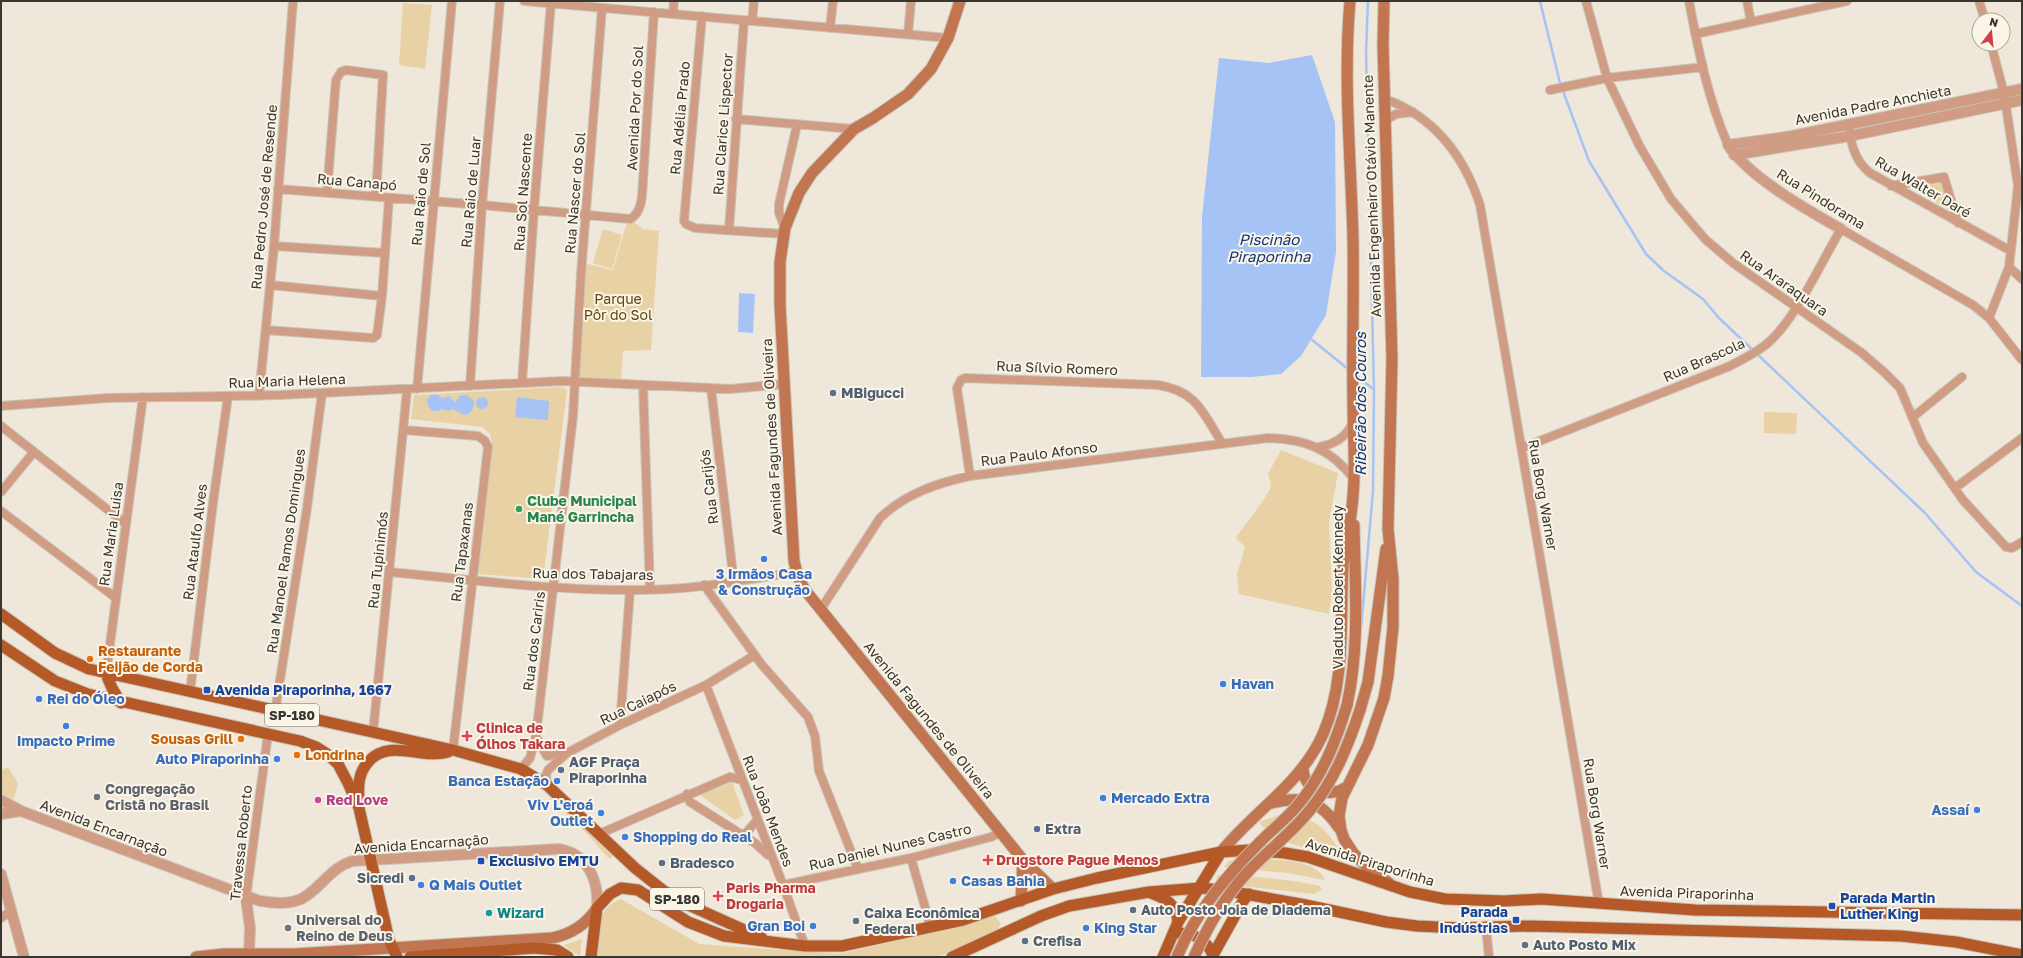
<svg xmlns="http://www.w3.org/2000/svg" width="2023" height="958" font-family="'Golos Text',sans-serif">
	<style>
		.green { fill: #e8d2a5 }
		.water { fill: #a6c3f5 }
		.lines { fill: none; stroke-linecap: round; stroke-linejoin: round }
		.stream { stroke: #a6c3f5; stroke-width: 2.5 }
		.minor-casing { stroke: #cac4b8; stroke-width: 10 }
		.tertiary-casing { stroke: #cac4b8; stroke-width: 12 }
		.secondary-casing { stroke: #cac4b8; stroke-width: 13 }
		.primary-casing { stroke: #cac4b8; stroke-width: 13 }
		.minor { stroke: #d09d84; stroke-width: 8 }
		.tertiary { stroke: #d09d84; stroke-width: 10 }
		.secondary { stroke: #c17651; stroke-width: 11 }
		.primary { stroke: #b45927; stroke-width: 11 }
		.secondary-bridge-casing { stroke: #cac4b8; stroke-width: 13; stroke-linecap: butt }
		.secondary-bridge { stroke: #c17651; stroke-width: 11 }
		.service-dot { fill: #5c6f8a; stroke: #fbf5e7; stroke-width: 1.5 }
		.leisure-dot { fill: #2e9e5b; stroke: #fbf5e7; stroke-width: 1.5 }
		.shop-dot { fill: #3f7fe0; stroke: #fbf5e7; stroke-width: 1.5 }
		.food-dot { fill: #e8710a; stroke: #fbf5e7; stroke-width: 1.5 }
		.transit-dot { fill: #1a4fb4; stroke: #fbf5e7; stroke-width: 1.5 }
		.health-dot { fill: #e0444e; stroke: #fbf5e7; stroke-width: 1.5 }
		.worship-dot { fill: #6b7280; stroke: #fbf5e7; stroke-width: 1.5 }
		.hotel-dot { fill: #d1479c; stroke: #fbf5e7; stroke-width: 1.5 }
		.culture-dot { fill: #0f9aa8; stroke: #fbf5e7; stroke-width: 1.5 }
		.labels { text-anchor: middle; stroke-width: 4; stroke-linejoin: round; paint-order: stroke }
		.shield { fill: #fbf5e7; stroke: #726f68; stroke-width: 1 }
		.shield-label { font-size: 13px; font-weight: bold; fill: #383631 }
		.street-label { font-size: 14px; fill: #383631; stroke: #fbf5e7 }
		.park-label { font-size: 14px; fill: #5d460f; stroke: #fbf5e7 }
		.service-label { font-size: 14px; font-weight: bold; fill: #4e5e75; stroke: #fbf5e7; text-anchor: start }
		.leisure-label { font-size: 14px; font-weight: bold; fill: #27864d; stroke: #fbf5e7; text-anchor: start }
		.shop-label { font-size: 14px; font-weight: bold; fill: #366cbe; stroke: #fbf5e7; text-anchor: start }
		.food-label { font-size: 14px; font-weight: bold; fill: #c56008; stroke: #fbf5e7; text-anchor: start }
		.transit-label { font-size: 14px; font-weight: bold; fill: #164399; stroke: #fbf5e7; text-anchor: start }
		.health-label { font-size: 14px; font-weight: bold; fill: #be3a42; stroke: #fbf5e7; text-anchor: start }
		.worship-label { font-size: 14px; font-weight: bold; fill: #5b616d; stroke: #fbf5e7; text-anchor: start }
		.hotel-label { font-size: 14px; font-weight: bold; fill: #b23c85; stroke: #fbf5e7; text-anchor: start }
		.culture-label { font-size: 14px; font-weight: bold; fill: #0d838f; stroke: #fbf5e7; text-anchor: start }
		.water-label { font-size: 15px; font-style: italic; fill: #10357b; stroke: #fbf5e7 }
	</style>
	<rect width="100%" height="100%" fill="#eee7da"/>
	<path class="green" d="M403 3 432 5 425 69 399 65Z
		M1943 181 1948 210 1911 187Z
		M634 222 643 229 659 231 651 350 623 351 621 380 579 377 583 263 613 270 626 225Z
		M603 229 622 235 612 269 593 263Z
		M559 387 565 388 567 391 543 579 478 574 492 444 490 434 482 427 411 419 414 395Z
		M1764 412 1797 413 1796 434 1764 433Z
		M1281 450 1338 473 1329 522 1332 593 1329 614 1239 594 1237 574 1245 547 1236 538C1243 526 1269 496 1271 486 1271 482 1269 478 1268 474Z
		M8 767 18 783 14 799 1 793V770Z
		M732 782 744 815 735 820 700 795Z
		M538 786H541L614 855 611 858H608L592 839Z
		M1290 814C1321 821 1326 830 1343 855 1315 849 1278 847 1259 822L1279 815Z
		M1253 859C1275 860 1309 858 1324 877V880L1288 873 1224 867 1228 861Z
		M1220 875C1254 876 1287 879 1320 886L1322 889 1314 894 1216 883 1217 876Z
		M621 899 699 944 839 954 950 929 994 915 1001 924 994 935 938 957H598C599 934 595 908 621 899Z
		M582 939 580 957 564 945Z"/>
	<path class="water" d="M1312 55 1335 122 1336 252 1326 315 1301 356 1281 374 1251 377H1201L1202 217 1219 58 1269 63Z
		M739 293 755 294 753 333 738 332Z
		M435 394 443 398 449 396 455 402 460 396 467 395 474 401C474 409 472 414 464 415L453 409 449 411 441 409 438 411H432L428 406 427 400 430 396Z
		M476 403a6 6 0 1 1 12 0a6 6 0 1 1-12 0Z
		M517 397 549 401 548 420 515 417Z"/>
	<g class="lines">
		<path class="stream" d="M1540 1 1560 83 1589 161 1646 254 1664 271 1703 299 1719 318 1925 513 1976 572 2022 606
			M1311 339 1348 369
			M1357 376 1373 389
			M1361 628 1373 491 1374 390 1366 51 1368 1
			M1333 758 1345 729"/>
		<defs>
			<path id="minor" d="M524 1 948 38
				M1586 1 1607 78 1639 145 1671 199 1705 239 1733 263 1862 353 1885 373 1900 388 1923 443 1963 500 2006 547 2012 548 2022 542
				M1689 1C1698 49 1708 99 1728 145
				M1747 1 1751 22
				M1979 1 1985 20
				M673 14 674 1
				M702 16 684 221 686 224 695 228 784 234
				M752 21 754 1
				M830 28 833 1
				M908 34 911 1
				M1695 34 1847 1
				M1550 90 1607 78 1703 67
				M1385 99C1435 117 1464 156 1480 205L1599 904
				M736 119 854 129
				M1386 120 1396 114 1413 112
				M1848 124C1851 143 1854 160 1870 173L2011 251
				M1891 186 1944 177 1958 223
				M278 189 482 205 630 219C643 212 642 194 643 181L654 12
				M327 192 336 80 341 72 346 70 383 75 376 196
				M785 228 779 213V204L797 125
				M729 230 744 20
				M274 246 385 253
				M2009 267 2022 279
				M270 285 382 296
				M1989 318 2009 267 2018 186 2004 93 1991 44
				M266 330 373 338 377 335 382 296 389 198
				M522 383 534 210 551 3
				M643 385 650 589
				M470 386 482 205 500 1
				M711 388 734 583
				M417 389 452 1
				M259 396 274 246 293 1
				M1 406 108 398 280 395 562 381 731 389 784 384
				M1913 417 1962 377
				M1 426 126 524
				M404 430 478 436 485 441 488 447 453 750
				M1319 447C1335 444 1345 438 1353 423
				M1522 448 1730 366C1743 359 1758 352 1769 342 1796 318 1822 261 1841 229L1973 305 1989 318 2022 360
				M970 476 957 388 961 380 965 378 1158 385C1197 391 1203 413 1222 443
				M1955 488 2022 438
				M1 492 33 453
				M1 511 116 598
				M390 572C473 580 556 591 640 590 692 590 744 580 796 572
				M704 585 762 665 808 717 815 736 819 771 858 869
				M821 609 880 518C905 494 937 483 970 476L1268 438C1305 439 1331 449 1354 479
				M106 674 143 397
				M706 685 783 885 805 946
				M190 692 213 503 228 396
				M275 712 307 508 322 393
				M620 725 630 590
				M373 733 407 390
				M536 737 547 756 566 753
				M521 769 530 758 536 736 573 416 581 274 602 8
				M547 785 546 775 548 770 567 753 620 725 706 685 755 655
				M687 794 690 802 755 843 768 855
				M599 834 730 777 742 780
				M742 835 747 832 757 820
				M911 858 931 928
				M783 885 911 858 991 837 1002 832
				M246 898 268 734
				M1 918 11 911
				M1486 927 1489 957"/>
			<path id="tertiary" d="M1734 155 1850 136 2022 100
				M1841 229C1807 210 1749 177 1728 145L1792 136 2022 89
				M1 800 21 811 260 901C274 903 290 905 303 898 322 887 331 867 353 861L558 849C588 853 599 881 597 908
				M1 814 21 811
				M1 874 24 957
				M246 898 250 928 249 954"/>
			<path id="secondary" d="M960 1 948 38 931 69 908 94 873 118 854 129 812 173 799 193 785 228 780 262V305L794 561 798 577 805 590 1023 860 1053 889
				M1384 1 1383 45 1392 359 1388 529 1393 579V627L1388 676 1384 698 1368 745 1342 798 1339 816 1341 830 1344 839 1354 854 1368 868 1389 883
				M1347 705C1360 647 1355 585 1354 525
				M1360 710 1368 682 1386 549
				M1303 767C1303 791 1328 799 1347 787
				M1272 803C1304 795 1321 801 1339 828
				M1221 852C1254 811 1301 784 1323 734 1346 682 1340 621 1343 566 1345 542 1352 519 1353 495 1356 465 1353 435 1353 405 1352 350 1354 294 1353 239 1351 160 1343 80 1350 1
				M1021 901 1023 860
				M196 957 224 954H295L552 938C572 934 586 925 597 908"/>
			<path id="primary" d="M1 614 55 653 89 669 453 750 521 769 547 785 635 868 664 891 684 903 762 938
				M1 645 55 681 88 694 300 741 316 747 327 754 338 764 348 783 359 808 389 940 397 957
				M106 674 112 688 121 703
				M359 801C358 785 358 773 369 761 390 738 422 760 448 752
				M1151 893C1167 899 1176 904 1178 922
				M1179 933C1195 933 1207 941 1213 955
				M410 957 534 948 557 950 568 957
				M591 957 597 908 610 894 621 888 638 890 688 922 724 936 805 946H842L963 920 1053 889 1097 878 1221 852 1250 850 1285 853 1308 857 1410 892 1445 899 1504 901 1541 899 1695 910 2022 915
				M952 957 1041 916 1069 906 1149 892 1200 888 1223 890 1306 905 1386 922 1417 926 1459 928 1529 926 1901 936 1956 942 2022 955
				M1163 957 1178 922 1221 852
				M1212 957 1243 901 1249 894"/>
		</defs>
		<use href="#minor" class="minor-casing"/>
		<use href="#tertiary" class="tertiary-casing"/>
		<use href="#secondary" class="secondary-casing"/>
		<use href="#primary" class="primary-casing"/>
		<use href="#minor" class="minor"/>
		<use href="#tertiary" class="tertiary"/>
		<use href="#secondary" class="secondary"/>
		<use href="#primary" class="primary"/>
		<defs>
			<path id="secondary-bridge" d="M1177 957C1196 912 1226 876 1260 842 1273 829 1286 819 1297 806 1322 777 1336 741 1347 705
				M1194 957C1207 928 1224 898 1245 875 1266 852 1291 834 1310 810 1334 781 1348 746 1360 710"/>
		</defs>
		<use href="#secondary-bridge" class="secondary-bridge-casing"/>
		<use href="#secondary-bridge" class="secondary-bridge"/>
	</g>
	<g class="service-dot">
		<circle cx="833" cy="393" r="4"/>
		<circle cx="561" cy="770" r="4"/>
		<circle cx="1037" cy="829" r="4"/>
		<circle cx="662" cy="863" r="4"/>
		<circle cx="412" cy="878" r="4"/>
		<circle cx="1133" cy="910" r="4"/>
		<circle cx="856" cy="921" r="4"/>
		<circle cx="1025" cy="941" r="4"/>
		<circle cx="1525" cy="945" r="4"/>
	</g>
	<circle class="leisure-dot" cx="519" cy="509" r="4"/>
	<g class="shop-dot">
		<circle cx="764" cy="559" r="4"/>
		<circle cx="1223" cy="684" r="4"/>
		<circle cx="39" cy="699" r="4"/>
		<circle cx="66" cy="726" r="4"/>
		<circle cx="277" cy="759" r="4"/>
		<circle cx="557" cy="781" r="4"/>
		<circle cx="1103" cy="798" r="4"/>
		<circle cx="1977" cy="810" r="4"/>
		<circle cx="601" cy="813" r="4"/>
		<circle cx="625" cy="837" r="4"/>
		<circle cx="953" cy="881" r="4"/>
		<circle cx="421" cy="885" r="4"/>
		<circle cx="813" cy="926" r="4"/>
		<circle cx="1086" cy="928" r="4"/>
	</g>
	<g class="food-dot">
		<circle cx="90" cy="659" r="4"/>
		<circle cx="241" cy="739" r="4"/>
		<circle cx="297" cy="755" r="4"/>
	</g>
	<g class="transit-dot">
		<rect x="203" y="686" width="8" height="8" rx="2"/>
		<rect x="477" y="857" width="8" height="8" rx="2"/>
		<rect x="1828" y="902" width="8" height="8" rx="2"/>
		<rect x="1512" y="916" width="8" height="8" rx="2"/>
	</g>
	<g class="health-dot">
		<path d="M465 730h4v4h4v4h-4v4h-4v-4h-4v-4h4z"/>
		<path d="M986 854h4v4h4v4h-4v4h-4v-4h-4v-4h4z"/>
		<path d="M716 890h4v4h4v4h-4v4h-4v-4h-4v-4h4z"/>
	</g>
	<g class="worship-dot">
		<circle cx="97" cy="797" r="4"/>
		<circle cx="288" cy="928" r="4"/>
	</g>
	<circle class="hotel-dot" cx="318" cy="800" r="4"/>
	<circle class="culture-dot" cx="489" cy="913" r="4"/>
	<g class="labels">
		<g class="shield">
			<rect x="265" y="704" width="54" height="22" rx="3"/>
			<rect x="650" y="888" width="54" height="22" rx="3"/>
		</g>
		<g class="shield-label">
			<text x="292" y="720">SP-180</text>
			<text x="677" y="904">SP-180</text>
		</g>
		<g class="street-label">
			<text transform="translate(1873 105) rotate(-11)" y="5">Avenida Padre Anchieta</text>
			<text transform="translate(635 108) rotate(-87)" y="5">Avenida Por do Sol</text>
			<text transform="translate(680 118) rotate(-85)" y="5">Rua Adélia Prado</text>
			<text transform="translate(723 124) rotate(-86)" y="5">Rua Clarice Lispector</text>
			<text transform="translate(357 182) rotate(5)" y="5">Rua Canapó</text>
			<text transform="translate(1923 187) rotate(30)" y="5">Rua Walter Daré</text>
			<text transform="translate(471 192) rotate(-85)" y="5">Rua Raio de Luar</text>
			<text transform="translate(523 192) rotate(-86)" y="5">Rua Sol Nascente</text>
			<text transform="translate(575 193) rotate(-85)" y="5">Rua Nascer do Sol</text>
			<text transform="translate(421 194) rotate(-85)" y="5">Rua Raio de Sol</text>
			<text transform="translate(1372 196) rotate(-92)" y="5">Avenida Engenheiro Otávio Manente</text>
			<text transform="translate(264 197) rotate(-85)" y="5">Rua Pedro José de Resende</text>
			<text transform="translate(1821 199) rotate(32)" y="5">Rua Pindorama</text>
			<text transform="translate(1784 283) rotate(35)" y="5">Rua Araraquara</text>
			<text transform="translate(1704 360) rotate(-24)" y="5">Rua Brascola</text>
			<text transform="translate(1057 368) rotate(2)" y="5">Rua Sílvio Romero</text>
			<text transform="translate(287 381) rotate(-2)" y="5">Rua Maria Helena</text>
			<text transform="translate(772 437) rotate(-93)" y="5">Avenida Fagundes de Oliveira</text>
			<text transform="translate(1039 454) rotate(-7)" y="5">Rua Paulo Afonso</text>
			<text transform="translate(709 487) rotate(-97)" y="5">Rua Carijós</text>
			<text transform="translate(1543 495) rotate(80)" y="5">Rua Borg Warner</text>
			<text transform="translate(111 534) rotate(-82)" y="5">Rua Maria Luisa</text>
			<text transform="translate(195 542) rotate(-83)" y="5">Rua Ataulfo Alves</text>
			<text transform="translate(286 551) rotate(-82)" y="5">Rua Manoel Ramos Domingues</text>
			<text transform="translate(462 552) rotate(-83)" y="5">Rua Tapaxanas</text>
			<text transform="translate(378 560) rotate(-84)" y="5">Rua Tupinimós</text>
			<text transform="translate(593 574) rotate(1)" y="5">Rua dos Tabajaras</text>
			<text transform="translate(1338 587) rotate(-90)" y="5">Viaduto Robert Kennedy</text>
			<text transform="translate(534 641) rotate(-83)" y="5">Rua dos Cariris</text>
			<text transform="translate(638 703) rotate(-26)" y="5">Rua Caiapós</text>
			<text transform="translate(929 720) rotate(51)" y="5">Avenida Fagundes de Oliveira</text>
			<text transform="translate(768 811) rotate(69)" y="5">Rua João Mendes</text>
			<text transform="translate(1597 814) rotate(81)" y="5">Rua Borg Warner</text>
			<text transform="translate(104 828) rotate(21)" y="5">Avenida Encarnação</text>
			<text transform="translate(241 843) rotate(-84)" y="5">Travessa Roberto</text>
			<text transform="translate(421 844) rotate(-4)" y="5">Avenida Encarnação</text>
			<text transform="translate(890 847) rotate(-13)" y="5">Rua Daniel Nunes Castro</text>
			<text transform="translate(1370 862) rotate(17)" y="5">Avenida Piraporinha</text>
			<text transform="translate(1687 893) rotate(2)" y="5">Avenida Piraporinha</text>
		</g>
		<g class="park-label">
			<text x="618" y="304">Parque<tspan x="618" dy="16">Pôr do Sol</tspan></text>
		</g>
		<g class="service-label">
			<text x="841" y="398">MBigucci</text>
			<text x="569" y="767">AGF Praça<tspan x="569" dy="16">Piraporinha</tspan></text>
			<text x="1045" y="834">Extra</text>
			<text x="670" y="868">Bradesco</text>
			<text x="404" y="883" text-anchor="end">Sicredi</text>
			<text x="1141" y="915">Auto Posto Joia de Diadema</text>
			<text x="864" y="918">Caixa Econômica<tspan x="864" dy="16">Federal</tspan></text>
			<text x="1033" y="946">Crefisa</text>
			<text x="1533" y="950">Auto Posto Mix</text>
		</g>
		<g class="leisure-label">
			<text x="527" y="506">Clube Municipal<tspan x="527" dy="16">Mané Garrincha</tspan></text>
		</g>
		<g class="shop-label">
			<text x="764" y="579" text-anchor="middle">3 Irmãos Casa<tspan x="764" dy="16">&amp; Construção</tspan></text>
			<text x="1231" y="689">Havan</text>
			<text x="47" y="704">Rei do Óleo</text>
			<text x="66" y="746" text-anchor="middle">Impacto Prime</text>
			<text x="269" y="764" text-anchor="end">Auto Piraporinha</text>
			<text x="549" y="786" text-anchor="end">Banca Estação</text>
			<text x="1111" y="803">Mercado Extra</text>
			<text x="593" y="810" text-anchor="end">Viv L'eroá<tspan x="593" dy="16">Outlet</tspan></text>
			<text x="1969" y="815" text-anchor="end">Assaí</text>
			<text x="633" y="842">Shopping do Real</text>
			<text x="961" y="886">Casas Bahia</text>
			<text x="429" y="890">Q Mais Outlet</text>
			<text x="805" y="931" text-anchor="end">Gran Boi</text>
			<text x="1094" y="933">King Star</text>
		</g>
		<g class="food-label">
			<text x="98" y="656">Restaurante<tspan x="98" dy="16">Feijão de Corda</tspan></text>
			<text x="233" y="744" text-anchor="end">Sousas Grill</text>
			<text x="305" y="760">Londrina</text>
		</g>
		<g class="transit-label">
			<text x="215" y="695">Avenida Piraporinha, 1667</text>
			<text x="489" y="866">Exclusivo EMTU</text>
			<text x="1840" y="903">Parada Martin<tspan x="1840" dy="16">Luther King</tspan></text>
			<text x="1508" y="917" text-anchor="end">Parada<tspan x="1508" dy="16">Indústrias</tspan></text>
		</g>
		<g class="health-label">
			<text x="476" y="733">Clinica de<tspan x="476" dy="16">Ólhos Takara</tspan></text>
			<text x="996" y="865">Drugstore Pague Menos</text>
			<text x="726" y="893">Paris Pharma<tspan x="726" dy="16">Drogaria</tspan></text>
		</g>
		<g class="worship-label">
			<text x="105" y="794">Congregação<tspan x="105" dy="16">Cristã no Brasil</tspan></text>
			<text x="296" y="925">Universal do<tspan x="296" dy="16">Reino de Deus</tspan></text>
		</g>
		<g class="hotel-label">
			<text x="326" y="805">Red Love</text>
		</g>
		<g class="culture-label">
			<text x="497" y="918">Wizard</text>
		</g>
		<g class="water-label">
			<text x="1269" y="245">Piscinão<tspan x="1269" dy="17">Piraporinha</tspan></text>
			<text transform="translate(1361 404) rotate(-90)" y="5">Ribeirão dos Couros</text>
		</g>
	</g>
	<rect width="2023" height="958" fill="none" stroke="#383631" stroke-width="4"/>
	<g transform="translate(1991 32) rotate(16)"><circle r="19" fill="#fbf5e7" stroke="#ada99e"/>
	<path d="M0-3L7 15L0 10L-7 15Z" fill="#cd3d4e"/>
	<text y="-6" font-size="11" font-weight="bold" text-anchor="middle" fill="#383631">N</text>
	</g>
</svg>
